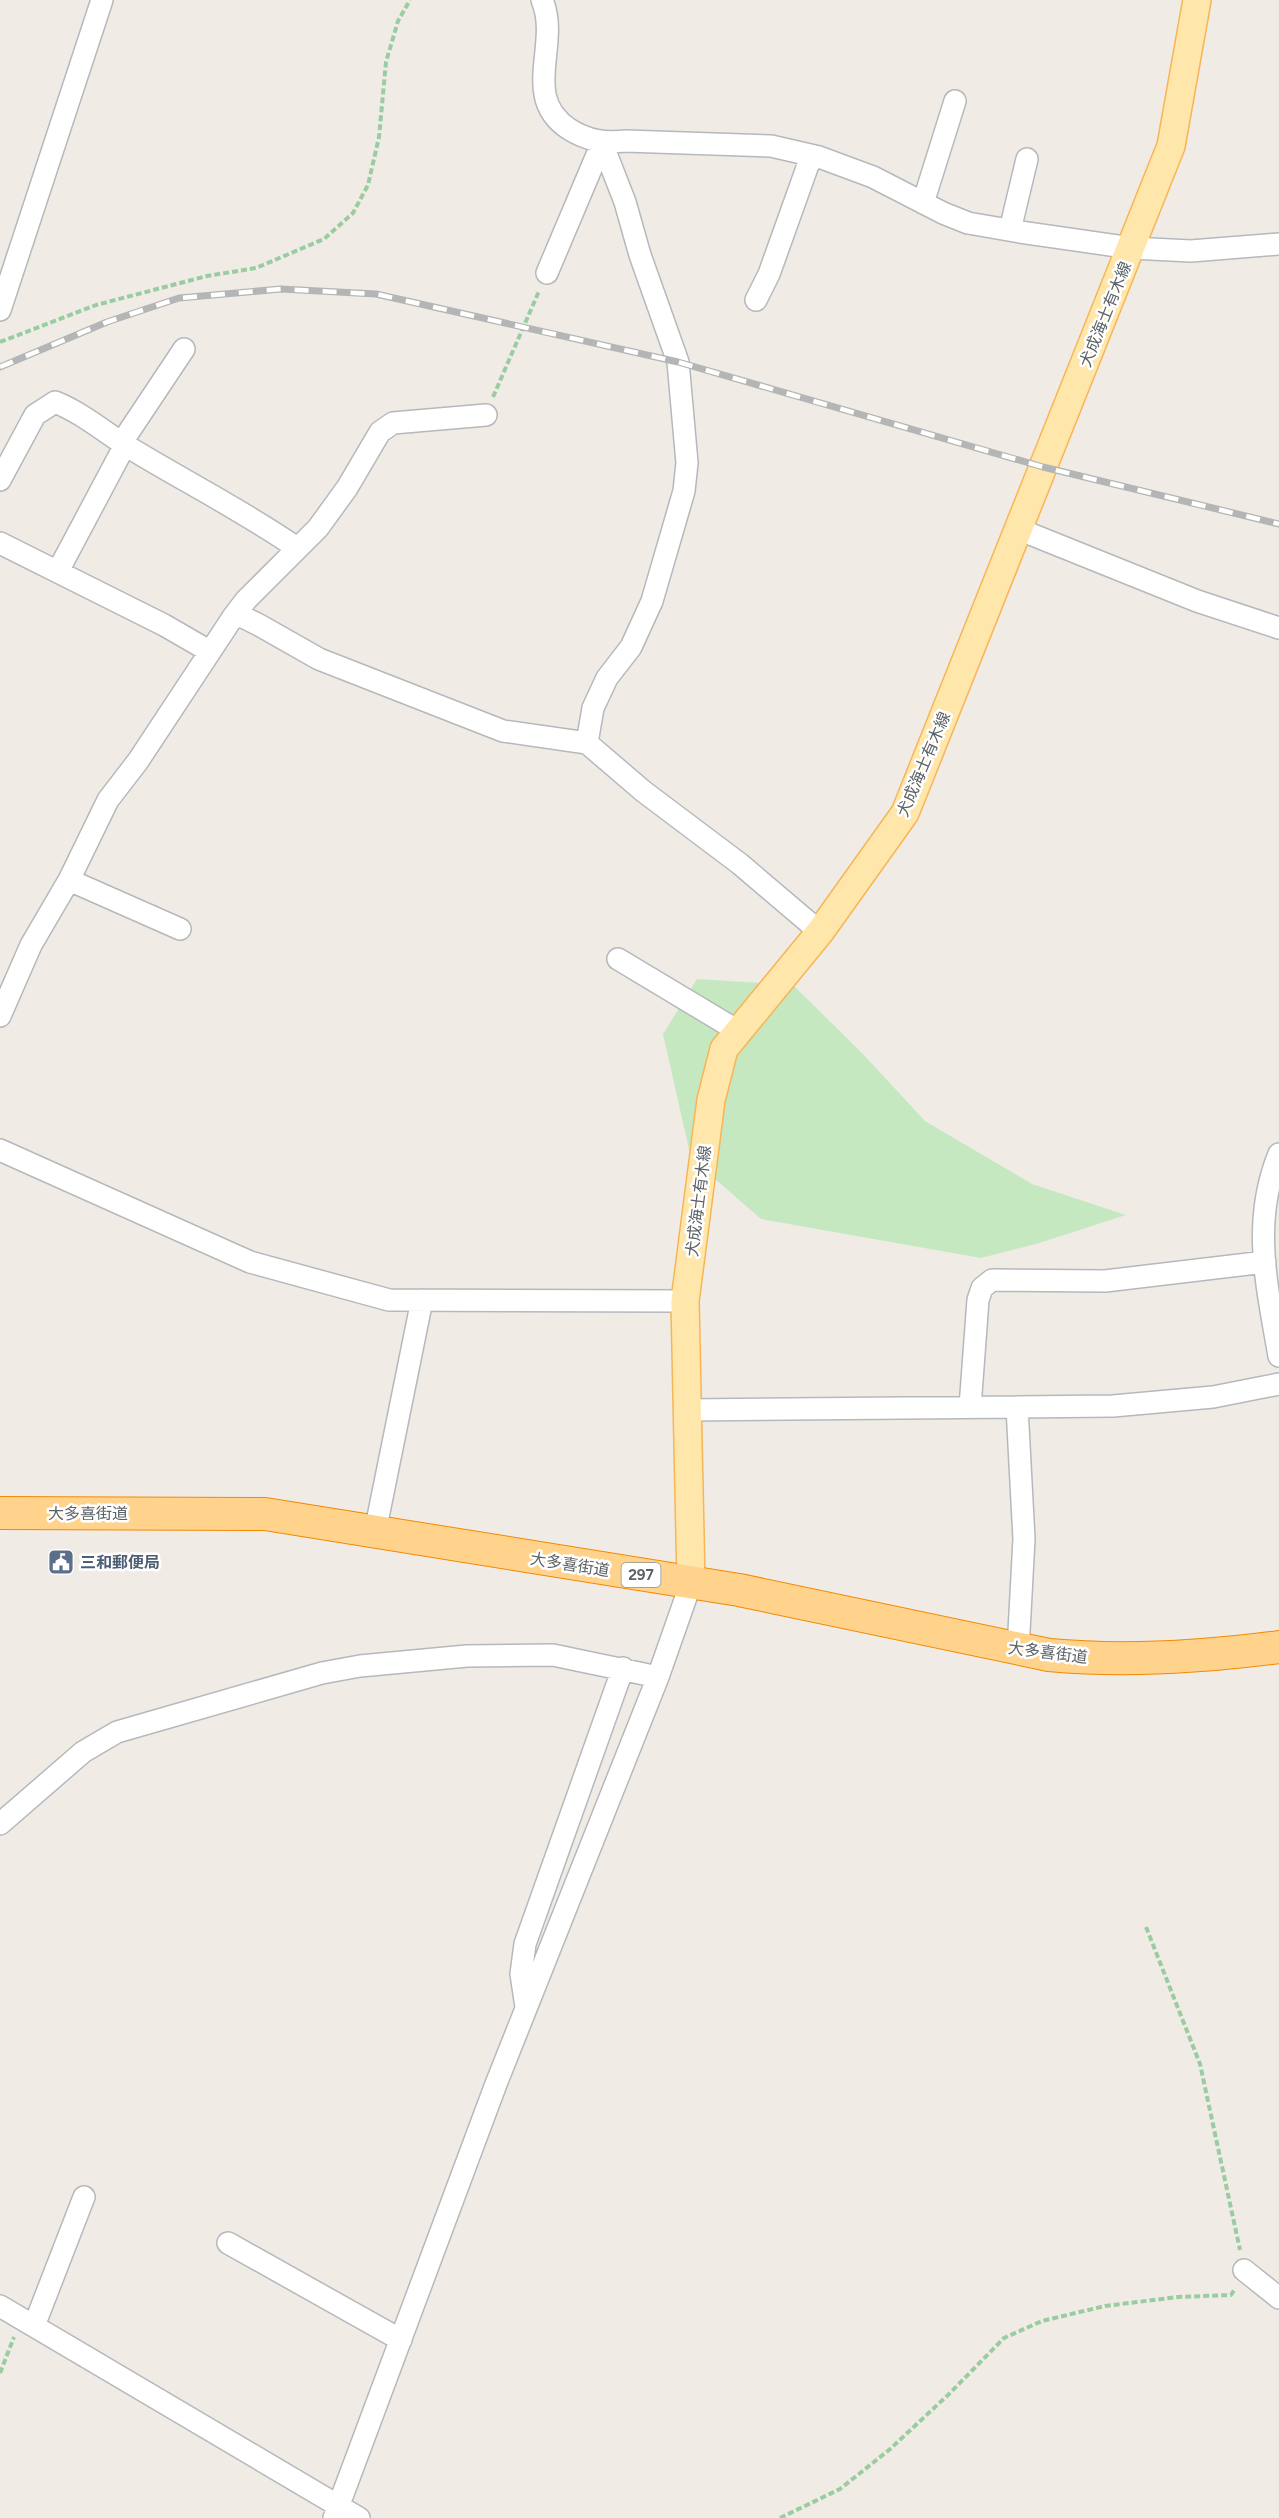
<svg xmlns="http://www.w3.org/2000/svg" width="1279" height="2518" font-family="Figtree,'Noto Sans JP',sans-serif">
	<style>
		.green { fill: #c5e8c0 }
		.lines { fill: none; stroke-linecap: round; stroke-linejoin: round }
		.minor-casing { stroke: #b5b8bc; stroke-width: 24 }
		.major-casing { stroke: #f8b556; stroke-width: 30 }
		.highway-casing { stroke: #f48800; stroke-width: 34 }
		.path { stroke: #9acca2; stroke-width: 4; stroke-dasharray: 6 3; stroke-linecap: butt }
		.minor { stroke: #fff; stroke-width: 21 }
		.major { stroke: #ffe6aa; stroke-width: 27 }
		.highway { stroke: #ffd38c; stroke-width: 32 }
		.rail-casing { stroke: #b4b5b6; stroke-width: 7 }
		.rail { stroke: #fff; stroke-width: 4.5; stroke-dasharray: 14; stroke-linecap: butt }
		.labels { text-anchor: middle; stroke-width: 5; stroke-linejoin: round; paint-order: stroke }
		.shield { fill: #fff; stroke: #8d9194; stroke-width: 1.5 }
		.shield-label { font-size: 15px; font-weight: bold; fill: #5c6266 }
		.street-label { font-size: 16px; fill: #5c6266; stroke: #fff }
		.service-label { font-size: 16px; font-weight: bold; fill: #4e5e75; stroke: #fff; text-anchor: start }
	</style>
	<rect width="100%" height="100%" fill="#f0ece5"/>
	<path class="green" d="M697 979 793 985 862 1053 925 1121 1032 1184 1126 1215 1036 1244 981 1258 761 1219 691 1158 663 1034Z"/>
	<g class="lines">
		<defs>
			<path id="minor" d="M542 0C561 44 520 97 569 129 588 141 604 143 626 141L771 146 819 157
				M923 203 955 101
				M1010 230 1027 159
				M547 273 602 143
				M756 300 769 274 808 165 813 158 819 157 873 177 943 213 968 223 1020 232 1131 248 1191 251 1279 244
				M0 310 102 0
				M122 442 184 349
				M0 480 35 415 55 402C80 412 102 430 125 445 182 480 242 510 297 548
				M1018 529 1197 601 1279 628
				M0 543 164 625 209 651
				M58 571 125 445
				M233 617 246 600 318 528 347 488 380 432 393 423 486 415
				M587 743 593 708 607 678 631 647 652 601 684 491 687 463 678 362 640 255 625 202 602 143
				M69 880 180 929
				M618 959 738 1031
				M0 1016 31 945 69 880 108 800 138 761 233 617H243L259 625 319 659 503 731 587 743 643 791 740 864 820 932
				M0 1150 250 1262 389 1300 685 1301
				M1279 1154C1251 1222 1267 1286 1279 1356
				M970 1407 978 1300 982 1288 992 1280 1105 1281 1265 1262
				M1017 1407 1024 1539 1018 1650
				M687 1410 1113 1406 1213 1397 1279 1384
				M375 1532 422 1300
				M0 1824 83 1752 117 1732 322 1673 360 1666 467 1656 553 1655 658 1677
				M526 2007 521 1974 525 1944 623 1668
				M228 2243 401 2340
				M1244 2270 1279 2298
				M0 2306 359 2518
				M34 2326 84 2197
				M334 2518 496 2084 658 1677 691 1583"/>
			<path id="major" d="M691 1583 685 1301 711 1100 724 1049 820 932 905 813 1171 146 1197 0"/>
			<path id="highway" d="M0 1513 265 1514 739 1590 1049 1655C1126 1662 1203 1657 1279 1647"/>
		</defs>
		<use href="#minor" class="minor-casing"/>
		<use href="#major" class="major-casing"/>
		<use href="#highway" class="highway-casing"/>
		<path class="path" d="M0 342 96 305 207 276 256 268 324 239 353 213 368 185 379 137 386 62 398 21 410 0
			M493 397 539 291
			M1146 1927 1200 2064 1240 2250
			M0 2373 14 2337
			M780 2518 840 2489 889 2450 949 2394 1004 2338 1042 2321 1105 2306 1178 2297 1231 2295 1235 2289"/>
		<use href="#minor" class="minor"/>
		<use href="#major" class="major"/>
		<use href="#highway" class="highway"/>
		<defs>
			<path id="rail" d="M0 367 107 322 179 298 281 289 376 294 678 362 1043 467 1279 524"/>
		</defs>
		<use href="#rail" class="rail-casing"/>
		<use href="#rail" class="rail"/>
	</g>
	<defs>
		<symbol id="civic-square" viewBox="-11 -11 22 22"><rect x="-9" y="-9" width="18" height="18" rx="4" fill="#5c6f8a" stroke="#fff"/><path d="M-.6-6.5H3V-4.5H.6V-3L4-1V1h2V6H-6V1h2V-1L-.6-3ZM-1.2 2.5V6h2.4V2.5Z" fill="#fff"/></symbol>
	</defs>
	<g fill-rule="evenodd">
		<use href="#civic-square" x="46" y="1547" width="30" height="30"/>
	</g>
	<g class="labels">
		<rect class="shield" x="621.5" y="1563" width="39" height="24" rx="4.5"/>
		<g class="shield-label">
			<text x="641" y="1580">297</text>
		</g>
		<g class="street-label">
			<text transform="translate(1105 314) rotate(-68)" y="6">犬成海士有木線</text>
			<text transform="translate(923 764) rotate(-67)" y="6">犬成海士有木線</text>
			<text transform="translate(698 1201) rotate(-83)" y="6">犬成海士有木線</text>
			<text x="88" y="1519">大多喜街道</text>
			<text transform="translate(570 1564) rotate(9)" y="6">大多喜街道</text>
			<text transform="translate(1048 1652) rotate(7)" y="6">大多喜街道</text>
		</g>
		<g class="service-label">
			<text x="80" y="1568">三和郵便局</text>
		</g>
	</g>
</svg>
